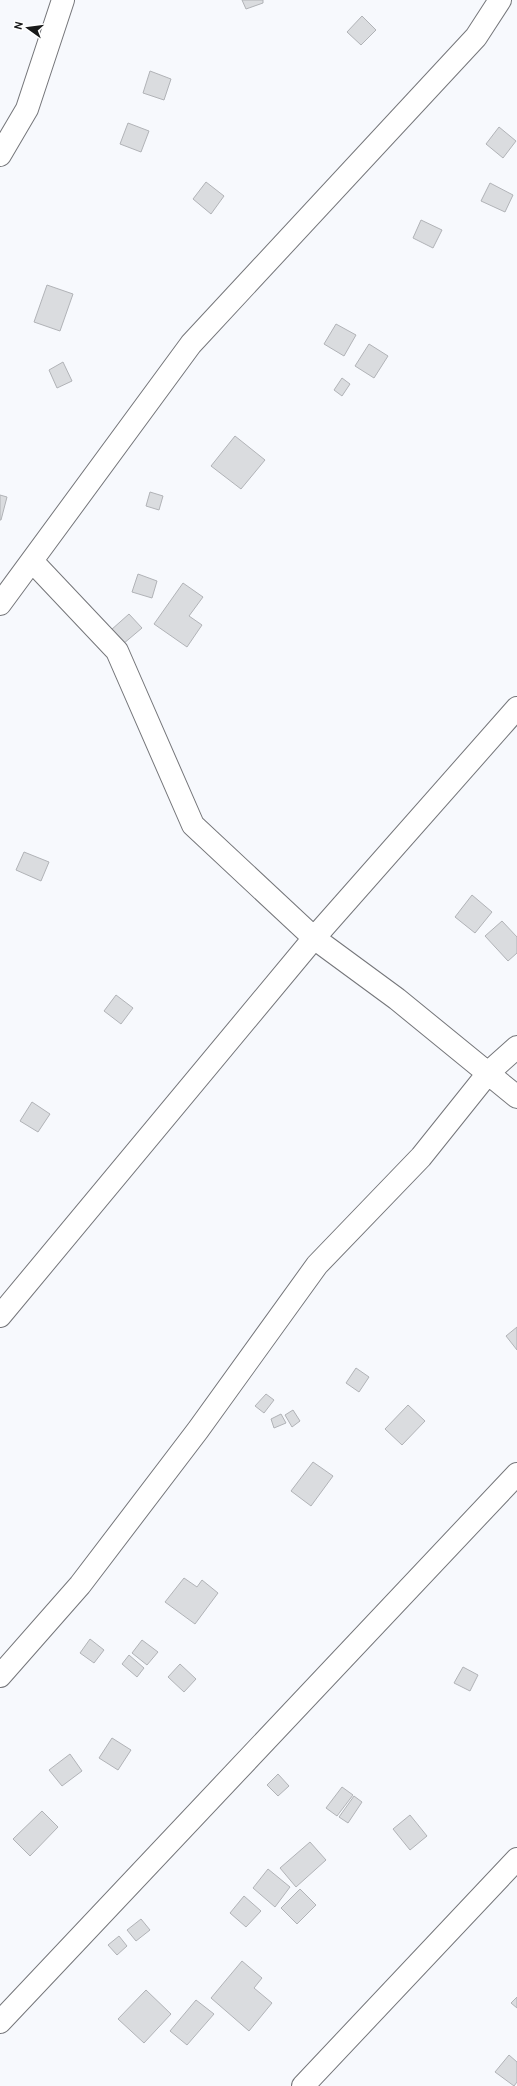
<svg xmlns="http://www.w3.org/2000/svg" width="517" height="2086" font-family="Cabin,sans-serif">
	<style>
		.building { fill: #dadcdf; stroke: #b1b3b7 }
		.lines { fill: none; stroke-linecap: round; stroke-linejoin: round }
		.minor-casing { stroke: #75767a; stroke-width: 24 }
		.minor { stroke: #fff; stroke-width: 22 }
	</style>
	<rect width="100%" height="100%" fill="#f7f9fd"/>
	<path class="building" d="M242 0H263V3L246 9Z
		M362 16 376 30 361 45 347 32Z
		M150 71 171 79 164 100 143 93Z
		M128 123 149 131 141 152 120 144Z
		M499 127 516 141 503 158 486 144Z
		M206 182 224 196 211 214 193 199Z
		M490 183 513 195 505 212 481 201Z
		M421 220 442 230 433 248 413 238Z
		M47 285 73 294 60 331 34 322Z
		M336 324 356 335 344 356 324 344Z
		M369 344 388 356 374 378 355 366Z
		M63 362 72 381 57 388 49 370Z
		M342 378 350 384 342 396 334 390Z
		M235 436 265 460 241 489 211 466Z
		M150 492 163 496 159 510 146 506Z
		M0 495 7 497 1 520H0Z
		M138 574 157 581 152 598 132 592Z
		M183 583 203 597 189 616 202 625 187 647 154 624Z
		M129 614 142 628 123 644 111 630Z
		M24 852 49 862 41 881 16 870Z
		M472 895 492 912 475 933 455 917Z
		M502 921 517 937V953L508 961 485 936Z
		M116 995 133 1008 121 1024 104 1011Z
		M32 1102 50 1114 38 1132 20 1121Z
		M517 1327V1350L506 1336Z
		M356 1368 369 1377 359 1392 346 1383Z
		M266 1394 274 1400 264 1413 255 1406Z
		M408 1405 425 1421 402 1445 385 1429Z
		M293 1410 300 1421 292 1427 285 1415Z
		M281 1414 286 1423 274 1428 271 1419Z
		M313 1462 333 1476 311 1506 291 1491Z
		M184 1578 197 1587 202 1580 218 1593 195 1624 165 1602Z
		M90 1639 104 1650 94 1663 80 1653Z
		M142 1640 158 1652 147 1665 132 1653Z
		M129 1655 144 1668 137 1677 122 1664Z
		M180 1664 196 1679 184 1692 168 1677Z
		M463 1667 478 1675 470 1691 454 1683Z
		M112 1738 131 1750 118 1770 99 1758Z
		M70 1754 82 1771 62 1786 49 1770Z
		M278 1774 289 1786 278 1796 267 1785Z
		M342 1787 353 1795 337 1816 326 1808Z
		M354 1796 362 1802 348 1823 339 1817Z
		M42 1811 58 1827 30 1856 13 1839Z
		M410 1815 427 1836 410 1850 393 1829Z
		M310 1842 326 1860 296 1887 280 1868Z
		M268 1869 290 1887 275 1907 253 1888Z
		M300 1889 316 1905 297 1924 281 1908Z
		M244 1896 261 1911 246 1927 230 1913Z
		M141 1919 150 1930 136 1941 127 1930Z
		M119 1936 127 1946 117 1955 108 1945Z
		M242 1961 262 1978 254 1988 272 2003 249 2031 211 1998Z
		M146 1990 171 2014 144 2043 118 2019Z
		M517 1997V2008L511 2003Z
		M196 2000 214 2014 187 2045 170 2031Z
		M509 2055 517 2062V2082L514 2086 495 2072Z"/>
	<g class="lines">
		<defs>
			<path id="minor" d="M0 155 27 109 63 0
				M32 561 117 651 193 825 314 938 397 999 517 1097
				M0 604 191 344 476 37 500 0
				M0 1316 314 938 517 708
				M0 1676 80 1585 198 1430 317 1265 421 1157 489 1072 517 1047
				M0 2022 517 1474
				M303 2086 517 1859"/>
		</defs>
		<use href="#minor" class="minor-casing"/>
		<use href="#minor" class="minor"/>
	</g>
	<g transform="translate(28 28) rotate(284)" stroke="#ffffff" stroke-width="3" paint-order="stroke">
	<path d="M0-3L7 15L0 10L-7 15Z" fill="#18191a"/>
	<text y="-6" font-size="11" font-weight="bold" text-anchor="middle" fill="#18191a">N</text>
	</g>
</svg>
